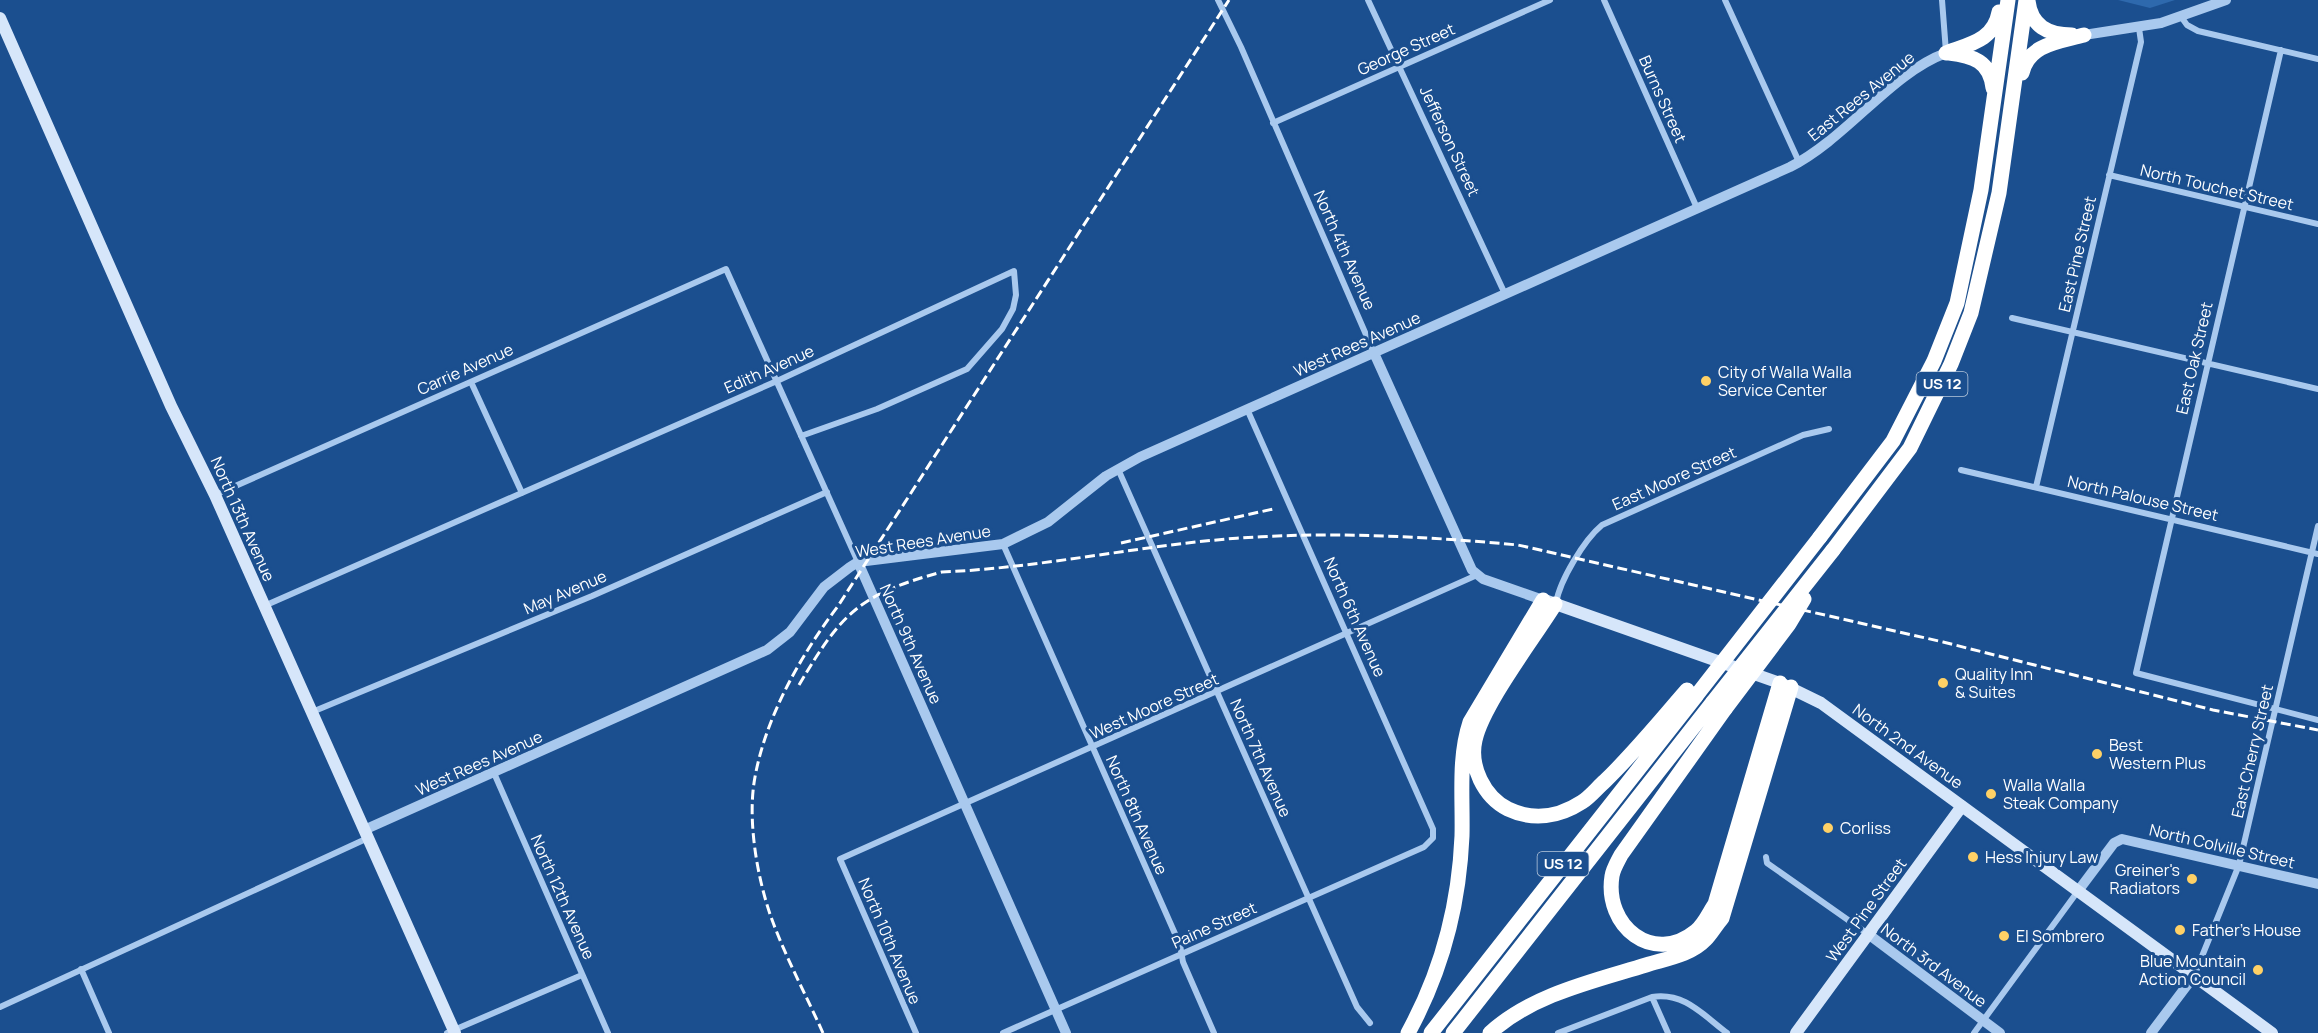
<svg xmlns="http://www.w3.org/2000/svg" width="2318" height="1033" font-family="Manrope,sans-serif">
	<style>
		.green { fill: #2e69ad }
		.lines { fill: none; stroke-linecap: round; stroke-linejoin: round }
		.minor { stroke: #a9c9ee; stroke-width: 6 }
		.tertiary { stroke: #a9c9ee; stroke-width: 10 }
		.secondary { stroke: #d6e6fa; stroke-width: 12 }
		.motorway { stroke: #fff; stroke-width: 15 }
		.rail { stroke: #fff; stroke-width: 3; stroke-dasharray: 10 4.5; stroke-linecap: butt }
		.motorway-bridge { stroke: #fff; stroke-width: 15 }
		.poi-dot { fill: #ffd166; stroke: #1b4f8f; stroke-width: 2 }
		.labels { text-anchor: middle; stroke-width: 6; stroke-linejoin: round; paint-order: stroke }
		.shield { fill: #1b4f8f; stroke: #bbcadd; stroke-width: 1.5 }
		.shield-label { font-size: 15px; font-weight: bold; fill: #fff }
		.street-label { font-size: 16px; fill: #fff; stroke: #1b4f8f }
		.poi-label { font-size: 16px; fill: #fff; stroke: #1b4f8f; text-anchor: start }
	</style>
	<rect width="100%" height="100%" fill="#1b4f8f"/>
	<path class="green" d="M2118 0H2175L2150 8Z"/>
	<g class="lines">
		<path class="minor" d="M1218 0 1241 47 1374 353
			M1368 0 1505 294
			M1604 0 1697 208
			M1725 0 1799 162
			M1942 0 1946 52
			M2182 18 2187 25 2198 31 2318 59
			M2281 50 2136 673 2318 720
			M1273 123 1550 0
			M2109 175 2318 224
			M2012 318 2318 389
			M471 382 522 493
			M1118 469 1357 1007 1370 1023
			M1961 470 2318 554
			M2036 487 2141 42 2139 28
			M215 495 726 269 858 562
			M1003 544 1180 945 1183 962 1214 1033
			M1556 603C1560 580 1584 540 1602 525L1803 435 1829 429
			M264 606 777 381 1014 271 1016 295 1013 309 1002 329 967 369 877 409 801 436
			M312 712 592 596 827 492
			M494 773 608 1033
			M1766 857 1767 863 1868 934
			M81 969 109 1033
			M2194 976 2239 865 2318 526
			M1652 997 1668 1033
			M0 1007 368 838
			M447 1033 582 975
			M916 1033 840 859 1477 575
			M1003 1033 1424 847 1433 838V829L1247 409
			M1558 1033 1652 997C1684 992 1702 1014 1727 1033
			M1974 1033 2078 891"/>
		<path class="tertiary" d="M2084 35 2161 23 2226 0
			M1374 353 1472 570 1483 579 1543 600
			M858 562 1066 1033
			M364 830 767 650 790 632 824 587 850 567 858 562 1003 544 1048 522 1106 476 1140 457 1790 167C1847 138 1891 73 1946 53
			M2078 891 2114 843 2122 839 2318 884
			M1868 934 2000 1033
			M2151 1033 2194 976"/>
		<path class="secondary" d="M0 18 171 406 215 495 455 1033
			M1547 601 1780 683 1821 703 2272 1033
			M1796 1033 1962 806"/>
		<path class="motorway" d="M2028 1C2031 26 2048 35 2072 35
			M1946 53C1970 44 1994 40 1999 12
			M1949 53C1973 56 1990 61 1993 88
			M2022 73C2029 44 2058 42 2084 35
			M1820 537 1893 441 1934 361 1957 303 1981 190 2008 0
			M1833 550 1910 448 1951 364 1971 313 1999 193 2026 0
			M1555 604C1534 638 1483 704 1475 740 1469 766 1484 797 1508 809 1533 821 1559 817 1582 802 1590 797 1597 788 1605 781 1634 753 1660 721 1687 690
			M1725 709 1621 855C1618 861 1613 869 1612 876 1604 926 1653 966 1696 931 1704 925 1709 913 1715 904L1780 683
			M1408 1033C1442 971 1459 907 1462 836 1463 798 1458 758 1470 722L1543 600
			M1431 1033 1696 696
			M1453 1033 1713 702
			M1490 1033C1531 995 1594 981 1646 965 1665 959 1691 955 1705 940 1711 934 1716 925 1722 918L1791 687"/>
		<path class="rail" d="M1121 543 1273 509
			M799 685C842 612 860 594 942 572 1038 568 1132 547 1227 539 1324 531 1422 536 1518 545L1943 642 2213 710 2318 730
			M823 1033C806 995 785 956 771 917 757 877 747 819 755 777 766 716 801 655 838 606L1229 0"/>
		<path class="motorway-bridge" d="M1696 696 1820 537
			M1713 702 1833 550
			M1725 709 1789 624 1804 599"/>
	</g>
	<g class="poi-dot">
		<circle cx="1706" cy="381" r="6"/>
		<circle cx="1943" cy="683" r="6"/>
		<circle cx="2097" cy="754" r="6"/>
		<circle cx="1991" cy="794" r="6"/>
		<circle cx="1828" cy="828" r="6"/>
		<circle cx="1973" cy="857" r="6"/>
		<circle cx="2192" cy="879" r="6"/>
		<circle cx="2180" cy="930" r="6"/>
		<circle cx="2004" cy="936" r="6"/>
		<circle cx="2258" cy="970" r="6"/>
	</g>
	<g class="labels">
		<g class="shield">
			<rect x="1916.5" y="372" width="51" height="24" rx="4.5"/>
			<rect x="1537.5" y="852" width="51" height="24" rx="4.5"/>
		</g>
		<g class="shield-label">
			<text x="1942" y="389">US 12</text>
			<text x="1563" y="869">US 12</text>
		</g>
		<g class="street-label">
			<text transform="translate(1406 49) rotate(-24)" y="6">George Street</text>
			<text transform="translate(1861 96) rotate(-39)" y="6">East Rees Avenue</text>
			<text transform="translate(1663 99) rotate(66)" y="6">Burns Street</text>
			<text transform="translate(1450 141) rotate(65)" y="6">Jefferson Street</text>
			<text transform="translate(2217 187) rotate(13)" y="6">North Touchet Street</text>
			<text transform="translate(1345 250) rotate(66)" y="6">North 4th Avenue</text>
			<text transform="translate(2077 254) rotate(-77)" y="6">East Pine Street</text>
			<text transform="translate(1357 344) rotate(-24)" y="6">West Rees Avenue</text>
			<text transform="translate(2194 358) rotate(-77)" y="6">East Oak Street</text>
			<text transform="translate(465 369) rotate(-24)" y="6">Carrie Avenue</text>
			<text transform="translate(769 369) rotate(-24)" y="6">Edith Avenue</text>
			<text transform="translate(1674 478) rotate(-24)" y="6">East Moore Street</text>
			<text transform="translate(2143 498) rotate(13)" y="6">North Palouse Street</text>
			<text transform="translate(243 519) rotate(66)" y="6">North 13th Avenue</text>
			<text transform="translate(923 541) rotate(-9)" y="6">West Rees Avenue</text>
			<text transform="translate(565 592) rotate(-23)" y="6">May Avenue</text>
			<text transform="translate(1355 617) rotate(66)" y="6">North 6th Avenue</text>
			<text transform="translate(911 644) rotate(66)" y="6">North 9th Avenue</text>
			<text transform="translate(1154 706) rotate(-24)" y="6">West Moore Street</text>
			<text transform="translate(1908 746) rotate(36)" y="6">North 2nd Avenue</text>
			<text transform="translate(2252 751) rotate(-77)" y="6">East Cherry Street</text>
			<text transform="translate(1261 758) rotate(66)" y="6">North 7th Avenue</text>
			<text transform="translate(479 763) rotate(-24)" y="6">West Rees Avenue</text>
			<text transform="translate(1137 815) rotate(66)" y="6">North 8th Avenue</text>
			<text transform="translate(2222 846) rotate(13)" y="6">North Colville Street</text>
			<text transform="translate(563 897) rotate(66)" y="6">North 12th Avenue</text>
			<text transform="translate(1866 910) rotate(-54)" y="6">West Pine Street</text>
			<text transform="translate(1214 925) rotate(-24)" y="6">Paine Street</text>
			<text transform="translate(890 941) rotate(67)" y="6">North 10th Avenue</text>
			<text transform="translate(1934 965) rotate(37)" y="6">North 3rd Avenue</text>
		</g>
		<g class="poi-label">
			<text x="1718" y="378">City of Walla Walla<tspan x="1718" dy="18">Service Center</tspan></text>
			<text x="1955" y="680">Quality Inn<tspan x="1955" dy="18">&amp; Suites</tspan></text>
			<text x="2109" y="751">Best<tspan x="2109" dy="18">Western Plus</tspan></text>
			<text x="2003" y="791">Walla Walla<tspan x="2003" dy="18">Steak Company</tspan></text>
			<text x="1840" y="834">Corliss</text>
			<text x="1985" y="863">Hess Injury Law</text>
			<text x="2180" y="876" text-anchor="end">Greiner's<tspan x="2180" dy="18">Radiators</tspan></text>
			<text x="2192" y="936">Father's House</text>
			<text x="2016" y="942">El Sombrero</text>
			<text x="2246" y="967" text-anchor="end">Blue Mountain<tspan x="2246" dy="18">Action Council</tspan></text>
		</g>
	</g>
</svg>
